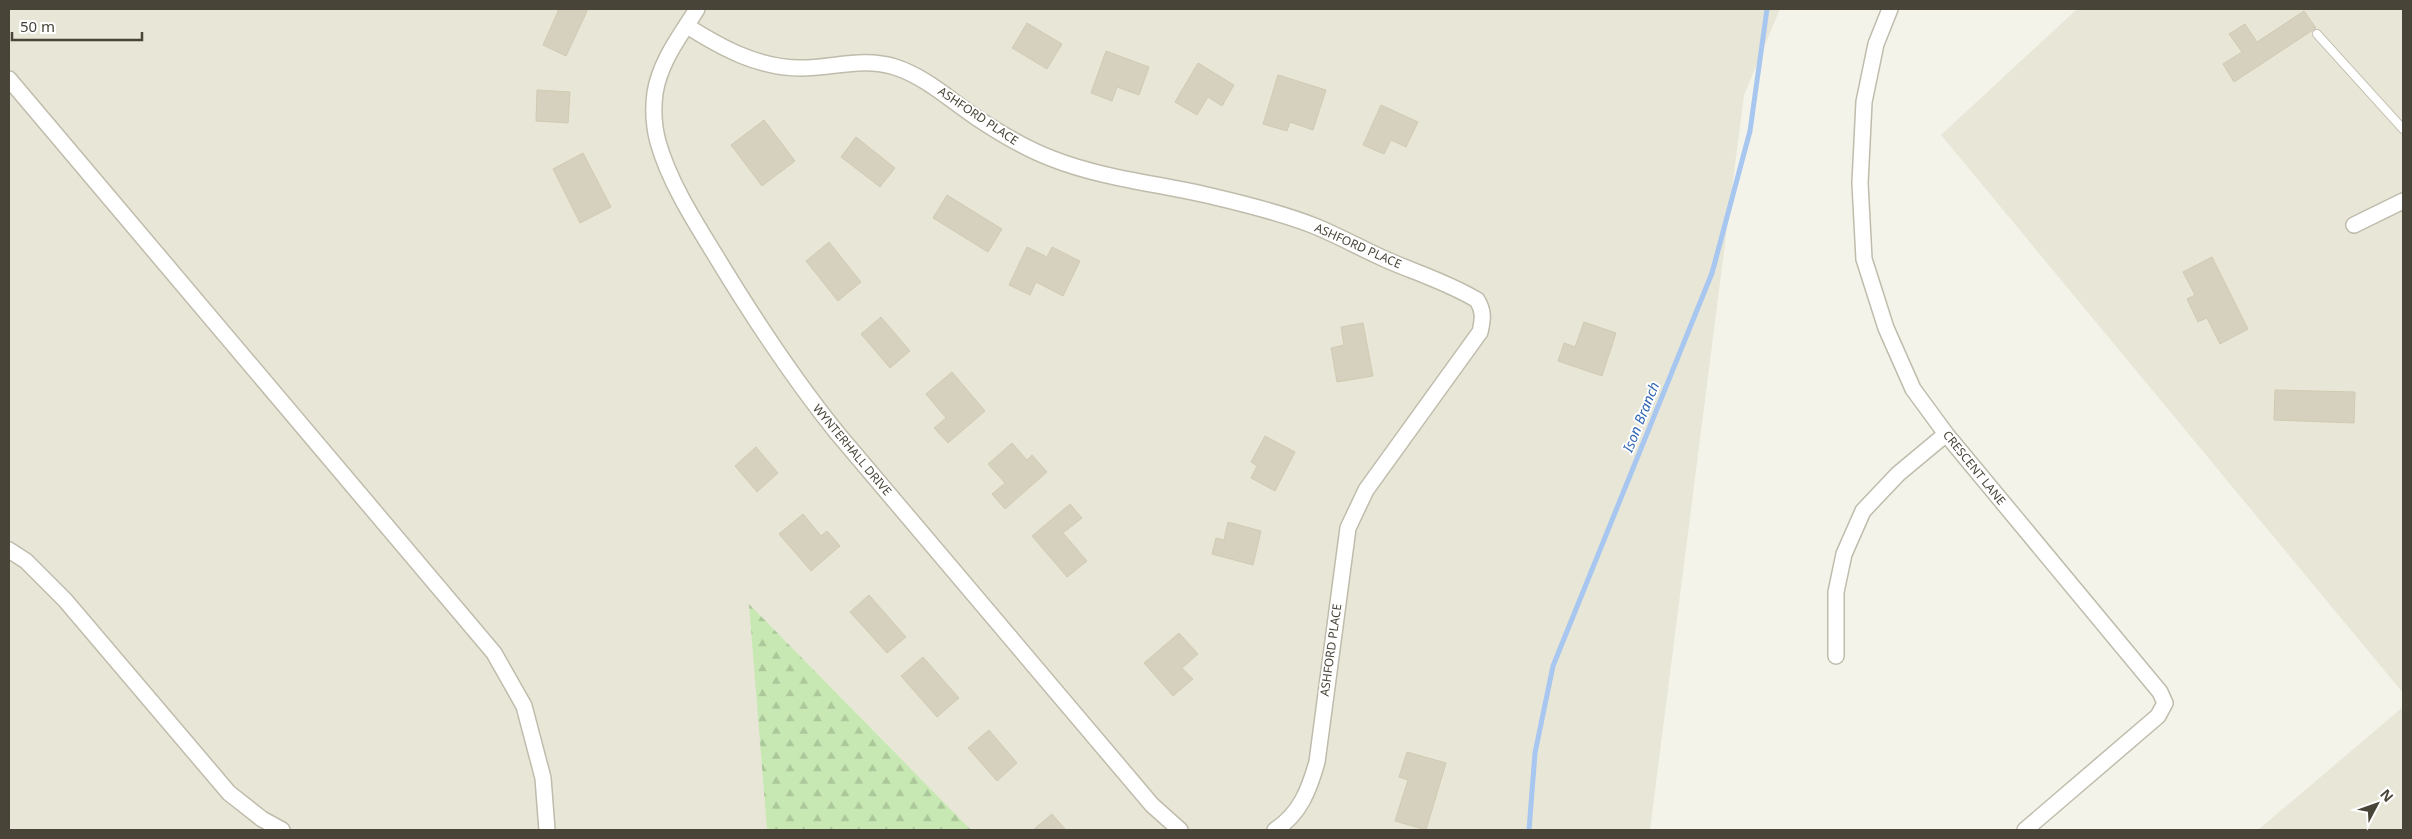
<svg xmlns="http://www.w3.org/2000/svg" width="2412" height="839" font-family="'Noto Sans',sans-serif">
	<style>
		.residential { fill: #e8e6d7 }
		.forest { fill: url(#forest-firs) }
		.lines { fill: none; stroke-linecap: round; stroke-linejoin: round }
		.stream { stroke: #a7c6f0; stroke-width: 5 }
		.building { fill: #d6d1bf; stroke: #d1cab2 }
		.lane-casing { stroke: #c0bcac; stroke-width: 10 }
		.street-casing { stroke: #c0bcac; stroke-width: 18 }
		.lane { stroke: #fff; stroke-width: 8 }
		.street { stroke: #fff; stroke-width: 15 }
		.labels { text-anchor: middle; stroke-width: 4; stroke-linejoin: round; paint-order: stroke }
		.street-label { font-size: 12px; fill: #484438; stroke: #fff }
		.water-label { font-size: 14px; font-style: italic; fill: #3167b4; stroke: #fff }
	</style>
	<defs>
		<pattern id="forest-firs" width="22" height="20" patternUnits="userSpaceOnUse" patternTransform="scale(1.25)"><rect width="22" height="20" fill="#c7e8b3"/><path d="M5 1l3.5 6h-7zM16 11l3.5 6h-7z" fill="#acc89b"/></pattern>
	</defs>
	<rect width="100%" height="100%" fill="#f4f3e9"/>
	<path class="residential" d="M9 9H1780L1744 95 1650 830H971L750 605 767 830H9Z
		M2077 9H2403V693L1941 135Z
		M2403 707V830H2258Z"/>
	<path class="forest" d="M749 604 971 830H767Z"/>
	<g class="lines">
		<path class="stream" d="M1529 830 1535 753 1553 666 1712 273 1750 131 1767 9"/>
	</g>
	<path class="building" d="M559 9H588L566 56 543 45Z
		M2304 11 2316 28 2234 82 2223 64 2242 52 2229 34 2245 24 2257 42Z
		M1027 23 1062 44 1047 69 1012 48Z
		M1106 51 1149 67 1139 95 1117 87 1112 101 1091 93Z
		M1198 63 1234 85 1222 106 1208 97 1197 115 1175 102Z
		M1278 75 1326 90 1313 130 1290 122 1287 131 1263 124Z
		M537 90 570 92 568 123 536 121Z
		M1381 105 1418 122 1406 147 1391 140 1384 154 1363 145Z
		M764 120 795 161 762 186 731 145Z
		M856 137 895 168 880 187 841 157Z
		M583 153 611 207 580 223 553 169Z
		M947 195 1002 229 988 252 933 218Z
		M829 242 861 282 838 301 806 261Z
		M1027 247 1047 257 1052 247 1080 261 1063 296 1036 282 1030 295 1009 285Z
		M2212 257 2248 329 2220 344 2207 318 2198 322 2187 299 2195 295 2183 272Z
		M881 317 910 351 890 368 861 334Z
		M1584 322 1616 333 1602 376 1558 361 1564 343 1575 347Z
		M1363 323 1373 376 1337 382 1331 348 1344 345 1341 327Z
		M952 372 985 411 948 443 934 428 946 418 926 394Z
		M2275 390 2355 392 2354 423 2274 420Z
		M1265 436 1295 452 1275 491 1251 478 1257 466 1251 462Z
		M1012 443 1027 460 1032 455 1047 472 1005 509 992 494 1005 483 988 464Z
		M756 447 778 473 757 492 735 466Z
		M1070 504 1082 518 1063 533 1087 561 1067 577 1032 536Z
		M803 514 821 536 827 531 840 546 811 571 779 534Z
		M1228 522 1261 531 1253 565 1212 554 1216 538 1224 540Z
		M869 595 906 637 887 653 850 612Z
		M1179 633 1198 654 1182 668 1193 679 1173 696 1144 663Z
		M923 657 959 698 937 717 901 676Z
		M989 730 1017 763 997 781 968 748Z
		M1407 752 1446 763 1426 830 1395 821 1408 780 1399 777Z
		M1052 814 1066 830H1033Z"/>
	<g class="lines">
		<defs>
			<path id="lane" d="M2317 34 2403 129"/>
			<path id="street" d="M697 9C681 35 660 61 655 93 653 108 654 127 658 142 669 181 693 219 714 253 752 316 792 377 838 434L1152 805 1180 830
				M1890 9 1876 44 1864 102 1860 183 1864 259 1886 328 1913 389 1946 434 2160 692 2165 703 2158 716 2025 830
				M687 26C722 48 758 68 801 68 833 68 863 57 895 67 926 77 950 100 977 118 1001 134 1026 149 1053 159 1104 179 1162 184 1215 197 1249 205 1285 214 1317 227 1341 237 1364 250 1387 260 1417 273 1449 283 1477 300 1484 311 1483 319 1480 332L1366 490 1348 528 1317 762C1309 790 1300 814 1275 830
				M9 79 494 653 524 706 543 778 547 830
				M2354 225 2403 201
				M9 550 26 561 65 600 229 793 262 819 282 830
				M1836 656V592L1844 554 1863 511 1898 474 1946 434"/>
		</defs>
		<use href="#lane" class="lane-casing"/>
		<use href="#street" class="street-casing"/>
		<use href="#lane" class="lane"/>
		<use href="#street" class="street"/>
	</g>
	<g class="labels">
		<g class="street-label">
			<text transform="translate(978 116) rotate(34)" y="4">ASHFORD PLACE</text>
			<text transform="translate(1358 246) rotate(24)" y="4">ASHFORD PLACE</text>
			<text transform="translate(852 450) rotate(50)" y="4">WYNTERHALL DRIVE</text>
			<text transform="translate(1974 468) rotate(51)" y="4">CRESCENT LANE</text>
			<text transform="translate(1331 650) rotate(-82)" y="4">ASHFORD PLACE</text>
		</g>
		<g class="water-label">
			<text transform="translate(1641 417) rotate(-68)" y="5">Ison Branch</text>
		</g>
	</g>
	<rect width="2412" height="839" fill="none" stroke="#484438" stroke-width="20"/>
	<g transform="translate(2377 804) rotate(49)" stroke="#ffffff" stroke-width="4" paint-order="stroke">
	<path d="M0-4L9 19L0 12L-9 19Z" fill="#484438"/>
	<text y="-8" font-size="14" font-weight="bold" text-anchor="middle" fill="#484438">N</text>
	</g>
	<path d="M12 32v8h130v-8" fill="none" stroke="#484438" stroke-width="2.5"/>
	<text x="20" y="32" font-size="15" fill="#484438" stroke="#ffffff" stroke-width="4" paint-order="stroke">50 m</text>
</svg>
